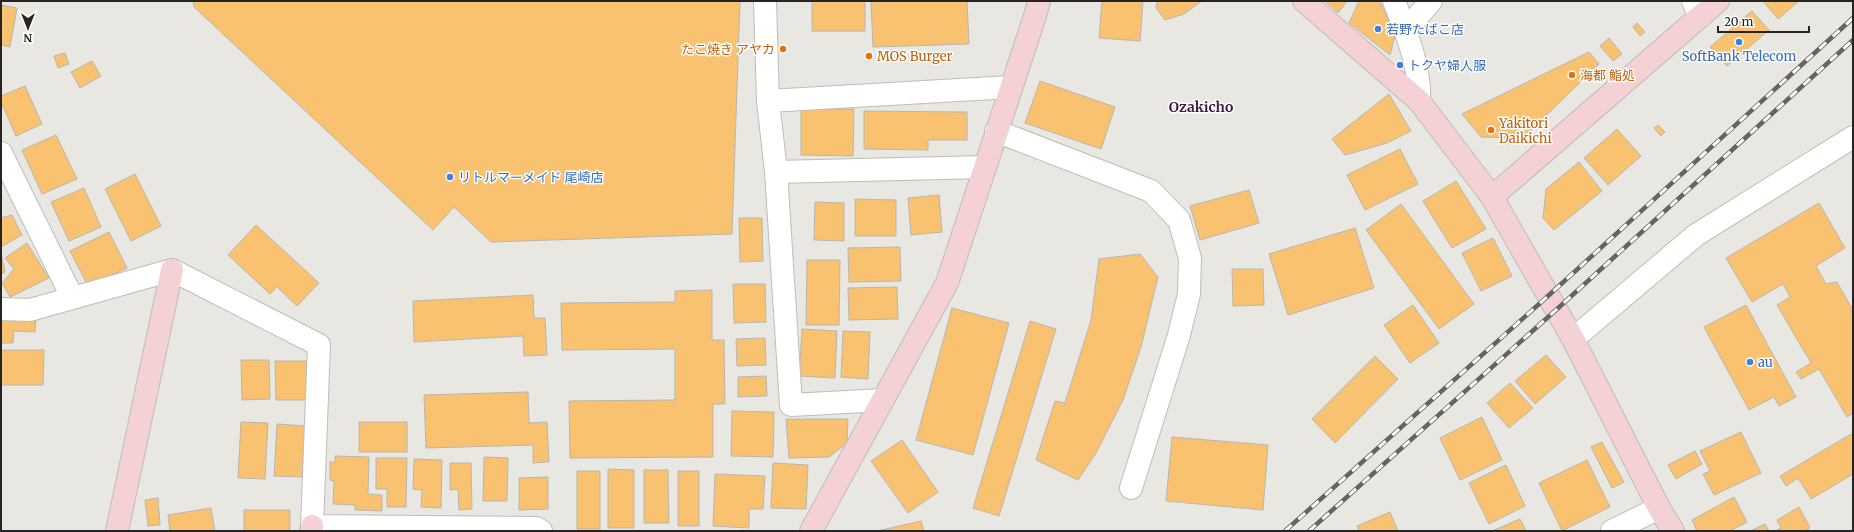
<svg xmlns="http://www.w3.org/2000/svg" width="1854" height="532" font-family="Merriweather,'Noto Sans JP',serif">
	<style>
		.building { fill: #f9c271; stroke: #b9b6b1 }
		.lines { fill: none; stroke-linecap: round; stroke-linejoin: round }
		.street-casing { stroke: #bebdb7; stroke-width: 24 }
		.secondary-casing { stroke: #bebdb7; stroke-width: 24 }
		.street { stroke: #fff; stroke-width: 22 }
		.secondary { stroke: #f4d1d4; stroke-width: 22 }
		.rail-casing { stroke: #656461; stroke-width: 4.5 }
		.rail { stroke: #fff; stroke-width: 3; stroke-dasharray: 9; stroke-linecap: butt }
		.shop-dot { fill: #3f7fe0; stroke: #fff; stroke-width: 1.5 }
		.food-dot { fill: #e8710a; stroke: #fff; stroke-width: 1.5 }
		.labels { text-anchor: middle; stroke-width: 3; stroke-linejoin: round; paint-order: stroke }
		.shop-label { font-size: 13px; fill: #366cbe; stroke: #fff; text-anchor: start }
		.food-label { font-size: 13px; fill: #c56008; stroke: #fff; text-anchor: start }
		.neighbourhood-label { font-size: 14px; font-weight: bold; fill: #46184a; stroke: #fff }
	</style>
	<rect width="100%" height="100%" fill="#e8e7e1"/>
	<path class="building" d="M193 1H740L732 234 491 242 454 207 433 230 194 7Z
		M812 1H865V31H812Z
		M871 1H967L969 44 873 47Z
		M1102 1H1143L1140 41 1099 38Z
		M1157 1H1202L1184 14 1165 20 1156 8Z
		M1325 1H1347L1338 13Z
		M1359 1H1380L1395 36 1390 55 1349 23Z
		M1763 1H1799L1778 19Z
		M1 5 17 8 10 47 1 45Z
		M1752 11 1769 30 1727 66 1710 47Z
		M1637 23 1645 32 1640 36 1633 27Z
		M1609 38 1622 54 1613 61 1600 46Z
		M1589 52 1599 64 1530 131 1515 138 1481 137 1462 114Z
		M65 53 69 64 58 68 54 56Z
		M92 61 101 76 80 88 71 72Z
		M1040 81 1115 107 1101 149 1025 123Z
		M25 86 42 124 16 136 1 102V96Z
		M1389 94 1411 131 1387 143 1345 155 1332 139Z
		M801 109H854L853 156 801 155Z
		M864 111 967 112V140H928V150L864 149Z
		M1658 125 1665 132 1661 136 1654 128Z
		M1617 129 1641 156 1608 185 1584 158Z
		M56 135 77 179 42 194 22 150Z
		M1400 149 1418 184 1365 210 1347 175Z
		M1579 162 1602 191 1554 230 1543 218 1546 189Z
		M135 174 161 226 131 241 105 189Z
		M1456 181 1486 229 1452 248 1423 201Z
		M84 188 101 227 69 241 51 202Z
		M1249 190 1259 223 1200 240 1190 206Z
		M939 195 942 232 911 235 908 198Z
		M855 199 896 200V236H855Z
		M815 202 844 203V241L814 240Z
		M1819 203 1845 248 1816 266 1826 284 1837 282 1853 310V413L1847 417 1819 369 1801 379 1796 372 1811 363 1777 305 1790 297 1783 284 1752 302 1726 258Z
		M1401 204 1474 304 1439 329 1366 230Z
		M12 215 22 235 1 247V218Z
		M739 218H762L763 261 740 262Z
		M256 225 319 283 297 306 277 287 270 294 228 255Z
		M1355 228 1374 288 1288 315 1269 254Z
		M109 232 127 268 88 286 70 251Z
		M1493 238 1512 276 1481 291 1462 253Z
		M27 243 49 278 10 297 2 283 14 269 5 258Z
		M900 247 901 281 849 282 848 248Z
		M1 253 5 272 1 274Z
		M1140 254 1158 277 1141 347 1123 400 1096 453 1078 480 1036 460 1055 401 1065 403 1091 320 1099 259Z
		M807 260H840L839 325H806Z
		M1232 269H1263L1264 305 1233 306Z
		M733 284H765L766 322 734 323Z
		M897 287 898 319 849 320 848 288Z
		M712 290V340H724L725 404H713V457L570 458 569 401 675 400V349L562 350 561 303 675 302V291Z
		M533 295 534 318H545L547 355 524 356 523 336 414 342 413 301Z
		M1413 305 1439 343 1410 363 1384 325Z
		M1746 305 1796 397 1779 406 1774 397 1749 410 1704 327Z
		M952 308 1009 323 973 455 916 440Z
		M1 315 36 317 35 332 14 331 13 343H1Z
		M1030 321 1056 329 999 516 973 508Z
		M802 329 837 331 835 378 799 376Z
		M843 331 870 332 868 379 841 377Z
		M765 338 766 365 737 366 736 339Z
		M1 350H44L43 385H1Z
		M1546 355 1566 377 1535 404 1515 381Z
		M1375 356 1398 379 1335 443 1312 419Z
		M241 360H269L270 399 242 400Z
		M275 361H307V400H276Z
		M766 376 767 396 738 397V377Z
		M1510 383 1533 408 1509 428 1487 403Z
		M528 392 529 423 547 422 549 462 533 463V445L426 448 424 395Z
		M732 411 774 412 773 457 731 456Z
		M1482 417 1502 460 1460 480 1440 438Z
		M786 419H848L847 443 829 457 789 458Z
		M241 422 268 423 265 479 238 478Z
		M359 422H407V452H359Z
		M277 424 305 426 302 477 274 476Z
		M1741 432 1761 473 1714 495 1703 474 1710 471 1700 451Z
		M1851 434 1853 437V474L1811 499 1798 478 1786 486 1780 476Z
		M1172 437 1268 445 1263 510 1166 501Z
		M902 440 938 492 908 513 871 461Z
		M1602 442 1624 482 1612 488 1591 447Z
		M1695 451 1702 464 1676 479 1668 465Z
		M335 456 369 457 368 494 382 495V511L355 510V505L333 504 334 481 330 480V462H335Z
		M484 457 508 458 507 501H483Z
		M376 458H407L406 507H387V489H376Z
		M414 459 442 460 441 508 421 507 422 490 413 489Z
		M1587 460 1610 507 1562 531 1539 483Z
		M450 463H471L472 509 459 510 458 489 450 490Z
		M773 463 808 465 806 509 771 508Z
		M1506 465 1525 506 1489 524 1469 483Z
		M608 469 634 470V528H608Z
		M644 470H668L669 523H644Z
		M577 471H600V529H577Z
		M678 471H699V526H678Z
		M715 474 765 476 763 509H749V528L713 526Z
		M548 477V509L519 510V478Z
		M1734 497 1747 522 1730 531H1697L1692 520Z
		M158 498 160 525 148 526 145 500Z
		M1799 507 1810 528 1804 531H1775L1781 528 1777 520Z
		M211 508 215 531H170L168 515Z
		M244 510H290V531H244Z
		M1390 512 1398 531H1359L1357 526Z
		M1520 519 1526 531H1492Z
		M921 521 924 531H877Z
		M1765 524 1769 531H1750Z"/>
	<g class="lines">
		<defs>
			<path id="street" d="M765 1 768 101 776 172 791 405 883 400
				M1394 1C1406 32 1421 68 1419 101
				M1693 1 1700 17
				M1406 30 1431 1
				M768 101 1011 87
				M996 131 1151 191 1179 220 1190 258 1189 294 1179 335 1131 488
				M1 153 72 297
				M776 172 985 167
				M1 309 30 310 172 270 319 345 312 526 536 528 541 531
				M1573 339 1696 235 1853 137
				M1612 531 1659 508"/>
			<path id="secondary" d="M1304 1 1419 101 1492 197 1573 339 1659 508 1673 531
				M1492 197 1718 1
				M117 531 172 270
				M311 531 312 526
				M811 531 947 283 1035 16 1039 1"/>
		</defs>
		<use href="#street" class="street-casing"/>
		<use href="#secondary" class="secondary-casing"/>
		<use href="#street" class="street"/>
		<use href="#secondary" class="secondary"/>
		<defs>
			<path id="rail" d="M1285 531 1548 296 1853 18
				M1309 531 1556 310 1853 40"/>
		</defs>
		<use href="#rail" class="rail-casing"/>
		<use href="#rail" class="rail"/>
	</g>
	<g class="shop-dot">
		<circle cx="1378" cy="29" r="4"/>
		<circle cx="1739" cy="42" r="4"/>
		<circle cx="1400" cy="65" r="4"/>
		<circle cx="450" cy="177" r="4"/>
		<circle cx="1750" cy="362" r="4"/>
	</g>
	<g class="food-dot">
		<circle cx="783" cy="49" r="4"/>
		<circle cx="869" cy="56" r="4"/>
		<circle cx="1572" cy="75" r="4"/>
		<circle cx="1491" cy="130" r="4"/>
	</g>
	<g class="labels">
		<g class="shop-label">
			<text x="1386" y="34">若野たばこ店</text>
			<text x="1739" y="61" text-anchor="middle">SoftBank Telecom</text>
			<text x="1408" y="70">トクヤ婦人服</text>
			<text x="458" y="182">リトルマーメイド 尾崎店</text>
			<text x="1758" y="367">au</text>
		</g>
		<g class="food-label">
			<text x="775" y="54" text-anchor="end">たこ焼き アヤカ</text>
			<text x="877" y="61">MOS Burger</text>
			<text x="1580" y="80">海都 鮨処</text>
			<text x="1499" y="128">Yakitori<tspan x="1499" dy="15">Daikichi</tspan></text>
		</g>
		<g class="neighbourhood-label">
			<text x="1201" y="112">Ozakicho</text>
		</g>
	</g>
	<rect width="1854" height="532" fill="none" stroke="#252422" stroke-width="4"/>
	<g transform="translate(28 28) rotate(180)" stroke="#ffffff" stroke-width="3" paint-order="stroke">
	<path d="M0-3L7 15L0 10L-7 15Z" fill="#252422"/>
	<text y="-6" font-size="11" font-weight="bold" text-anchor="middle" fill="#252422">N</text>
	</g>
	<path d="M1718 26v6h91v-6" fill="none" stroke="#252422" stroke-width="2"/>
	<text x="1724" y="26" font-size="12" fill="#252422" stroke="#ffffff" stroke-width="3" paint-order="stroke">20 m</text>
</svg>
